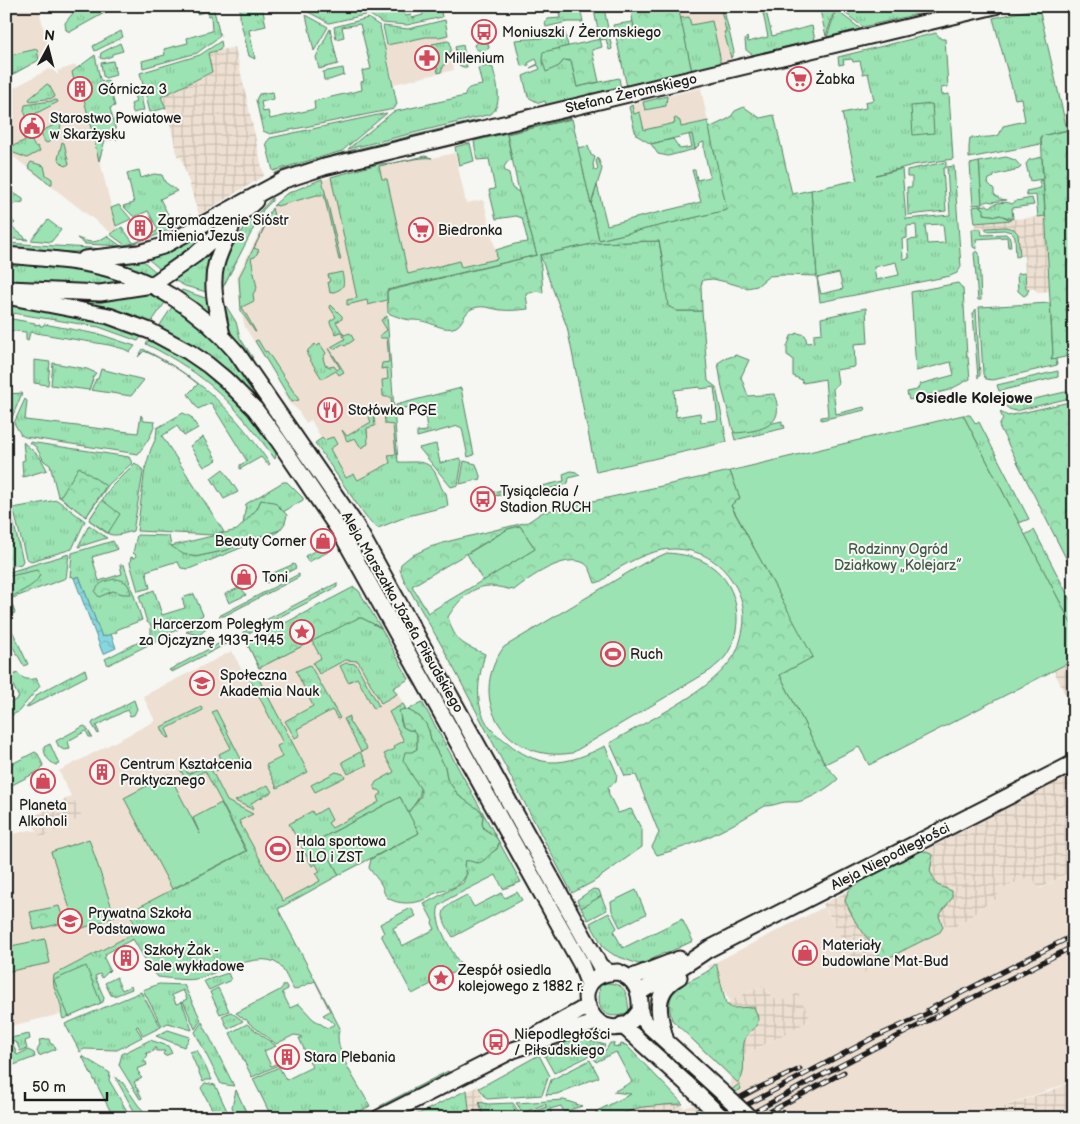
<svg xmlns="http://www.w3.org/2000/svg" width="1080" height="1124" font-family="'Balsamiq Sans',sans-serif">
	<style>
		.built { fill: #ede0d2 }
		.industrial { fill: url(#industrial-grid) }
		.grass { fill: url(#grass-tufts); stroke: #5c8067; fill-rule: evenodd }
		.forest { fill: url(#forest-crowns); stroke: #5c8067; fill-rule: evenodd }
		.garden { fill: #9be3b2; stroke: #5c8067 }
		.water { fill: url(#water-waves); stroke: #5c8c91 }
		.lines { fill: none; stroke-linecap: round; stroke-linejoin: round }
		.secondary-casing { stroke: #1c1c1c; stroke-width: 19 }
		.secondary { stroke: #f6f6f2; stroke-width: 15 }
		.rail-casing { stroke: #1c1c1c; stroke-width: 5 }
		.rail { stroke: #f6f6f2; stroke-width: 3; stroke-dasharray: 9; stroke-linecap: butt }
		.secondary-bridge-casing { stroke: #1c1c1c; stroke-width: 19; stroke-linecap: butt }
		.secondary-bridge { stroke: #f6f6f2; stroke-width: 15 }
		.labels { text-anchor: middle; stroke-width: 4; stroke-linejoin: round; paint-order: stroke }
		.poi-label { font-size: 14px; fill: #1c1c1c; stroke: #f6f6f2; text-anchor: start }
		.street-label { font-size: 14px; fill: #1c1c1c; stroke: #f6f6f2 }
		.park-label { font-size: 14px; fill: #425849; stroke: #f6f6f2 }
		.neighbourhood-label { font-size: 15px; font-weight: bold; fill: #1c1c1c; stroke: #f6f6f2 }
	</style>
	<defs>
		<pattern id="industrial-grid" width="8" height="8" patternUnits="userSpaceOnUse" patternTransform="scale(1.25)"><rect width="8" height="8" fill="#ede0d2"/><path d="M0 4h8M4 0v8" fill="none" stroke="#cbc0b4"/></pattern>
		<pattern id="grass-tufts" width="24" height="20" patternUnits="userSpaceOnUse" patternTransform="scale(1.25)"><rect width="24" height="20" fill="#9be3b2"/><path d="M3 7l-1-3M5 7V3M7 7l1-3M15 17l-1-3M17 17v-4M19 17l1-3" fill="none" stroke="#85c298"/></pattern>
		<pattern id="forest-crowns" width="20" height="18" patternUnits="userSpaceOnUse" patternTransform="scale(1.25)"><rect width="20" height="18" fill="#9be3b2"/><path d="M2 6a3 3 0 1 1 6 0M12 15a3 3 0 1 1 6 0" fill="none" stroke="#85c298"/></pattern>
		<pattern id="water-waves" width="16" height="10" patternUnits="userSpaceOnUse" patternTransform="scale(1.25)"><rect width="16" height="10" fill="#86d7df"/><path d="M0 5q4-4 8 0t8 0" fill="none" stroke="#73b8bf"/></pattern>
	</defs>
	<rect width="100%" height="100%" fill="#f6f6f2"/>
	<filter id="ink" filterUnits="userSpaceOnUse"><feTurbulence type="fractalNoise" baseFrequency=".02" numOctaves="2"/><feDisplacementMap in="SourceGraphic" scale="10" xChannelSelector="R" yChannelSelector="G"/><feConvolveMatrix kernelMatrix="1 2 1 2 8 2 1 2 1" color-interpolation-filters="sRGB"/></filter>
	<g filter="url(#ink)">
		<path class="built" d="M6 6H38L48 46 45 55 40 60 6 78Z
			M678 6H720L732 59 692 68Z
			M445 32 454 70 394 84 385 45Z
			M76 65 80 82H85L87 95 84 96 119 239 6 151V92L49 69 57 71Z
			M701 88 709 128 636 132 630 105Z
			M455 153 466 203 482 200 484 202 499 264 387 291V316L398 462 365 479 347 485 311 420 306 423 297 409 289 403 283 392 285 391 245 327 241 311 237 277 273 206 322 180 378 165 393 164 424 157 432 158Z
			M356 619 463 811 419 833 278 909 248 851 130 912 138 931 54 975V989L61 1009V1014L6 1027V836L29 830 38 831 41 838 81 817 59 771 155 721 143 696 232 651 245 676Z
			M1074 870V1081L971 1118H667L684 1108 702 1102 730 1088 731 1078 718 1065 756 1049 811 1020 779 1003 762 985 730 1001 708 966 824 907 862 973 937 925 943 922 948 930 965 921 984 906 997 899 996 896 1001 890 1008 886 1032 875 1040 889Z"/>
		<path class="industrial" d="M235 47 264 176 199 215 181 157 178 158 166 107 161 97 212 73 208 53Z
			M1045 216 1050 291 1041 292H1037L1035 289H1029L1027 294 1023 296 1018 290 1017 274 1025 273 1024 256H1020L1018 238 1016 231 1009 227H1005L975 229V223Z
			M1074 661V690L1065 694 1054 671Z
			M1074 773V870L1039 889 1032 876 1008 886 1002 890V893L996 896 997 899 984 906 965 921 948 930 943 922 938 925 940 932 861 974 823 904Z
			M72 796 82 817 41 838 30 818Z
			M762 985 779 1003 798 993 811 1020 756 1049 718 1065 688 1036 730 1001Z
			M659 1080 671 1096 684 1108 667 1118H584Z
			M1074 1081V1118H971L1058 1088Z
			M478 1086 491 1118H415Z"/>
		<path class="grass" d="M75 6H117L70 32 66 30 65 23 73 13Z
			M195 6H213L220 36 197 53 143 68 142 61 165 55 164 49 188 43 187 38 212 31 211 15 208 16 207 11 197 14Z
			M240 6H262L266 26 249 30 255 59 249 56 240 19Z
			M297 6H403L405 16 411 15 412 18 423 15 421 6H440L442 17 407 25 382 23 369 14 329 23Z
			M553 6H556V8L565 6H580L583 22H567L546 27 545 23 548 19 560 18 559 12Z
			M720 6H723L734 52 731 58 724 32 726 31Z
			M769 6H792L793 10 787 11 786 7 766 11 772 36 812 26 815 40 753 55 746 50 745 40 747 37 748 42 768 37 762 8Z
			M819 6H832L835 9 826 36Z
			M836 6H937L938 7 935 10 863 27Z
			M604 8 612 49 609 50 606 39 600 40 594 10Z
			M1039 8 1067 130 1041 136V144L969 158V147L970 138C978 137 993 138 999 135L1003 126 1025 121 1021 98 1015 99 993 18Z
			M836 10 862 30 863 32 826 40Z
			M306 15 328 27 314 51Z
			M689 17 691 25 712 21 720 57V62L717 66 692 72 680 18Z
			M368 18 380 26 397 104 394 109 270 134 263 131 256 100 259 94 273 92 274 99 261 102 263 112 268 111 270 119 315 109 314 101 362 90 361 82 364 81 362 71 371 69 360 24 342 27 344 37 336 39 334 27Z
			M445 20 448 35 439 37H426L387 45 383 26 408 29Z
			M633 20 635 34 616 37 613 25 632 22Z
			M484 26 489 48C484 52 476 52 474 45L479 41 476 28Z
			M330 29 338 64 319 69 316 57Z
			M121 31 123 37 95 51 93 46Z
			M565 33 568 46 543 53 559 66 564 60 571 61 577 87 619 78 621 89 547 107 545 101 539 103 528 97 523 76 540 69 538 65 530 68 538 64 536 59 528 63 529 65 521 66 515 40 544 38Z
			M936 33 941 39H945L948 87 941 88 942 95 949 94 953 159 913 165 876 175 902 169 906 219 950 215 947 167 954 166 961 267 957 273 950 276 820 302 817 278 811 190 857 180 842 113 866 108 865 102 874 100 868 73 863 74 860 61 853 62 852 59 843 60 844 64 839 65 838 57ZM943 224 945 243 927 244 925 225ZM916 225 917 239 908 240 909 258 903 259 902 239 907 238V226ZM896 262 899 275 876 280 874 267ZM839 273 843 289 821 294 817 278Z
			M221 41 222 46 220 50 208 53 212 72 161 97 166 108 150 112 140 73 200 55Z
			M448 41 450 42 451 50 441 72 438 73 432 44Z
			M120 43 123 51 112 54V56L104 59 100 58 101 53Z
			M463 45 467 67H463L459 65 455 47Z
			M37 49 39 60 6 78V56Z
			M95 55 100 79 103 82 108 81 115 106 110 108 118 139 105 140 99 161 83 95 87 94 84 83 75 85 72 72Z
			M113 61 116 75 105 78 103 76 101 63Z
			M488 66 493 68C496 82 504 103 491 114L348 149 393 112 465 96C465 86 474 87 482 85L478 68Z
			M343 68 344 75 329 80H324L323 72Z
			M47 84 49 85 55 96 54 98 30 101 29 99Z
			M140 92 144 110 133 113 131 104 136 102 134 94Z
			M667 96 666 106 645 110 643 102Z
			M57 100 58 102 27 118 24 111 25 105Z
			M632 105 634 114 640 112 644 130 675 123 674 119 676 118 680 121 681 127 708 121 728 210 599 240 591 204 597 185 607 225 701 202 692 170H695L697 180 710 177 704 150V142L701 143 695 149 691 134 651 144 636 135 629 107Z
			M387 113 342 151 273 171 266 143 270 138Z
			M571 118 507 135 512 160 508 161 504 167 505 171 509 173 512 188 519 192 537 255 387 290V300L368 305 367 300 347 305V300L357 298 331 177 378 164 394 163 425 156 432 158C422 156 391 164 379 166L382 179H387L408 274 459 261 461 267 497 259 496 250 515 244 528 242 522 218 516 216 496 219 489 190 495 189 489 159 477 160 474 141Z
			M478 120 479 123 300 167 275 175V173L285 169 348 151Z
			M62 121 58 137 47 143 45 142 40 132Z
			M6 132 13 146 30 138 35 147 37 146 40 151 27 158 6 150Z
			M62 142 64 143 69 164 65 166 58 159Z
			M470 143 474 161 459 165 455 147Z
			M1006 157 1015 160 1021 167 1019 169 994 175V177L989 179 988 183 994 189V194L1000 199 1006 200 992 202 988 201 982 204 979 162Z
			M1042 157 1043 179 1030 181 1026 164 1029 160Z
			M31 162 44 166 46 175 52 179V184H50L28 167Z
			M946 162V167L943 169 946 211 908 215 907 187H912V177H907V170Z
			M139 170 141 178 154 174 162 175 165 182 177 191 160 199 173 224 190 215 191 218C170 230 149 240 125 245L110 234 122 227 134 244 158 230 148 211 134 217 123 206 134 203 127 173Z
			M322 179 341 260H339L324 195H317L277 206 276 205 273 206 286 194Z
			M1043 180 1045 216 1038 217 1036 195 1027 196 1026 191 1041 188 1039 181Z
			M272 198V201L263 210 220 293V273L233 241Z
			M1032 198 1034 205 1012 208 1013 219 999 215 997 216 984 214 983 208 979 206 987 205 990 207C995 202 1007 201 1012 204L1016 201Z
			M119 205 131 219 116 226 111 208Z
			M232 212 191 249 161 270 147 258 184 243Z
			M1005 227 1014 229 1018 234 1020 256 1016 257 1015 237 1011 232 1004 230 986 231V228Z
			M972 229H981L982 235 1006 234 1010 238 1011 247H1008L1007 237 976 239 977 249 973 247Z
			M107 236 121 246 85 244 77 238C93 244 95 243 107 236Z
			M659 241 663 265 677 311H702L708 381 716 387 727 442 596 472 567 327 540 255 596 243ZM700 387V389L714 387 718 420 701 422 700 413 676 417 674 390Z
			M6 243 122 250 44 253 6 250Z
			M217 245 210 293 185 286 174 280Z
			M977 251 979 253 981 300H978L974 253Z
			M141 259 157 273 149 277 116 264 115 262Z
			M6 261 92 271 125 282 101 287 6 280Z
			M342 272C345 286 345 289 330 293L328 282 330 281 328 275Z
			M1025 273 1026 289H1029L1027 294 1024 296 1018 291 1017 274Z
			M958 283 963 289 967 356 966 357H968L970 379 949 390 909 400 907 392 917 390 920 384 954 375 951 362 916 371 911 292Z
			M182 290 211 300 212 317 180 294Z
			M149 291 167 300 150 324 81 303 79 301V299Z
			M1050 303 1053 354 1051 359H1056L1057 365 993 380 986 379 983 374 979 307Z
			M6 304 91 318 143 334 138 341 99 327 6 312Z
			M174 304 217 337 348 525 345 527 273 423 158 328Z
			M331 305 342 316V319L336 322 344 335 350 333 354 340 345 346 343 344 334 349 331 347 345 339 341 332 336 334 330 323V321L336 317 329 306Z
			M224 306H226L236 322 240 338 253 358 248 357C236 342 225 326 224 306Z
			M866 308 868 343 854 344 855 366 854 367 836 370 838 383 833 389 836 414 864 407 865 410 821 420V417L828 416 825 379 803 383 802 380 793 376V359L787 355V347L791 336 798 333 805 335 807 343 814 342V334L822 333 821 318Z
			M976 309 980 375 978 378 973 314Z
			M387 316 398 462C417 463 430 457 438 479 441 485 441 490 446 493L448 506 408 516 378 528 371 523 365 516 315 443 322 438 324 440 333 437 337 444 330 449 346 478 354 474 358 480 390 463 388 455 396 454 393 425 385 424 384 411 392 409 391 397H385L383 396 382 380 388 379 387 368 381 369 382 363 389 362 387 338H381L379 336 387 330 381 320Z
			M6 318 35 323V325L40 324V326H43L44 324 102 335 135 346 130 352 124 349 109 345 30 332 28 341 26 340V332L6 330Z
			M151 338 199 365 241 402 277 450 275 459C235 404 208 375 146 344Z
			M315 344 317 346 320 344 326 353 323 358 325 365 330 367 334 366 337 370 340 368 328 349 329 348 344 372 339 375 336 371 322 379 307 355 308 350Z
			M143 349C203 380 232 409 270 464L268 465 261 457 240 469V465L247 461 211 403 198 409 188 394 198 384C182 371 163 359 144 351L138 357Z
			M34 360 50 362 48 385 34 383Z
			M53 363 87 369 96 373 92 378 93 379 89 390 51 385Z
			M101 369 144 380 131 396 91 390 96 379H98Z
			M1058 371V377L999 391 997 385Z
			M461 388 474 455 468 457 462 428 458 426 417 437V432L427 431 425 412 411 414V407L396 409V405Z
			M1074 390V397L1016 411 1009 409 1001 402 1016 399 1021 402Z
			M22 393 11 420 8 419V394Z
			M25 399 27 401 25 420 138 433 141 415 144 421 155 422C153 435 145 444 138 454L25 437 21 435 14 423Z
			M183 413 191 417 198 428 184 436 177 426 162 436 224 532 213 535 137 531 145 469 151 449 156 438 157 428Z
			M370 414 374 418 375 426 367 428 368 444 361 448 355 438 347 441 342 430 347 436 371 422 368 415Z
			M963 415H970L976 424 979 422 1029 519 1019 523Z
			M782 421V426L784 425 785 428 735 440 733 432Z
			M203 437 217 460 204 467 190 446Z
			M23 442 40 457 47 470 23 477 22 461 25 460Z
			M29 442 129 457 132 463 109 484 86 517 58 496 50 465 44 461 36 447Z
			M436 444 440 463 460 458 462 461 458 485 451 487 419 448Z
			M464 461 476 464 481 479 460 484Z
			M135 463 142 469 143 473 133 531C107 539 110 535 89 520L111 487Z
			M223 469 238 492 224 499 211 478Z
			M571 471 576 472 580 475 569 478 568 483 565 485 538 491 493 496V492L502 490 508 485 511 493 564 481 563 474Z
			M283 482H287L303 498V500L283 512 280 508 261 500 257 509 243 525 246 504Z
			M57 500 85 521 72 549 31 561 26 558 13 508Z
			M10 509 23 561 21 564 6 568V510Z
			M89 525 107 538 78 547Z
			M280 530 275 534 189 569 181 568 178 562 171 563 146 571 150 588 138 591 130 563 131 557 135 558 136 555 133 553 137 535 169 536 171 546 195 557 227 550 245 541Z
			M1034 530 1074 607V629L1025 535Z
			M113 541 117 549 116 550 92 557 99 581 122 574 120 565H124L142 620 116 630 117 632 102 638 79 576 74 578 72 576 70 577 72 553Z
			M330 543 331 545 330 551 308 562 305 556Z
			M69 554 66 578 10 599 15 613 8 615 6 614V573Z
			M294 564 296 568 267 583 264 577Z
			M299 574V577L224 616H219Z
			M337 583V587L243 636V632Z
			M241 587 246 595 229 603 225 594Z
			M383 589 588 956 585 958 379 591Z
			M154 590 162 615 185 608 182 598 194 594 203 615 155 642 151 634V625L147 622 139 596Z
			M297 616 362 618 381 628 409 679 393 688 397 694 381 703 358 661 345 660 319 674 313 663 321 658 312 641 259 668 247 643 299 630Z
			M7 620 28 664 24 666 6 635Z
			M210 620V626L199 635 186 632Z
			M147 638 150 643 148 645 108 665 105 659Z
			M222 642 226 644 172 672 169 670Z
			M346 663 356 664 379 706 374 709 357 678 348 682 340 666Z
			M310 665 340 718 338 719 332 710 297 729 300 735 295 738 285 721 313 706 296 671Z
			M85 669 87 676 26 708 38 694Z
			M254 670 308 772 277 788 266 765 282 757 277 746 283 743 247 673Z
			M18 673C22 679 29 681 36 678L40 686 18 712 6 718V705L19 698 11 681 13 675Z
			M134 700 137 709 134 715 130 716 127 710 96 726 99 732 98 734 92 724 93 722Z
			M422 702 521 882 503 889 496 875 450 898 439 906C432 923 454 953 462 968L412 994 381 935 384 933 380 924 411 908 416 916 393 928 402 946 435 929 432 923 433 921 424 904 463 883 467 873 464 865 465 861 469 860 477 863 497 849 499 842 495 836 484 829 482 824 483 816 459 796 447 779 445 767 431 740 429 731 420 717 408 710Z
			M403 704 406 709H404C400 716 399 720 403 727L409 730H413L417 735V749L412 752 411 774C426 792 421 795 408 813L400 797 320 839 339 875 278 909 340 1028C330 1047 361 1088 370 1106L348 1118H272L253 1079 279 1067 286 1080 312 1067 299 1038H302L301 1036 294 1035 276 1044 249 1023 246 1019 245 1020 236 1013 280 990 285 984 288 989 282 992 290 1008 299 1004 313 1019 327 1028 335 1024 323 1015 330 1011 315 981 294 990C289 983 285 970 278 964 259 950 216 974 196 979 185 981 169 978 158 977L149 966 133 939 105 954 106 956 104 958 110 970 102 978 100 974 95 976 104 998 103 1002 63 1019C61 1015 62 1012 61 1007 59 996 51 988 54 975L138 931 129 912 247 851 205 771 186 780 180 769 184 767 188 774 203 767 207 761 227 801 253 814 239 821 283 901 320 881 316 874 320 872 316 864 312 866 289 824 312 811 314 815 326 808 332 820 328 823 332 828 379 802 377 797 382 793 379 790H376L374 786 376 782 394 772 384 754 395 749 394 746 404 741 389 712Z
			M201 707 203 710 166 729 170 738 166 737 161 727Z
			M216 710 242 761 239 763 237 760 216 771 213 763 221 759 219 754 231 748 212 712Z
			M350 716 349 721 367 749 361 752 344 719Z
			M84 726 86 727 92 737H89L86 731 68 741 70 749 64 750 59 747 56 741Z
			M50 744 59 764 56 765C49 762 44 756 44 747Z
			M35 752 38 754 43 765 41 770 10 786H6V767Z
			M360 752 367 765 348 774 342 762Z
			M336 772 343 774 345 777 315 792 311 785Z
			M268 785 272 792 251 803 254 808 252 809 235 801Z
			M636 890 646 914 620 927 612 911 611 902Z
			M517 892 522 900 453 937C436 911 441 908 467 895L474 907 501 893 505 898Z
			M601 896 607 910 588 920 581 908Z
			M609 913 617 928 614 931 615 934 623 948 682 919 693 941 665 954 664 953 645 963 638 964 614 955 604 948 590 923Z
			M228 973 231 980 209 990 204 981Z
			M117 977V980L122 990 131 986 132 989 114 996 111 995 105 983Z
			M607 983C628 984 627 995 629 1012 620 1017 604 1019 600 1006 598 1000 600 991 599 985Z
			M159 984 184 985 201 1020 195 1029 183 1001 187 999 183 990 172 995 176 1004 182 1002 192 1030 168 1023 162 1026 143 990Z
			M218 988 229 1011 220 1014 210 992Z
			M141 992 161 1027 143 1036 138 1026 136 1027 142 1037 117 1050 84 1049 80 1052 65 1024Z
			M231 1012 243 1021 228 1029 222 1016Z
			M202 1022 234 1086 221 1084 195 1032Z
			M247 1024 276 1046 264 1051 271 1066 284 1060 285 1062 252 1077 230 1033Z
			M168 1030 190 1037 184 1047 156 1036Z
			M646 1032 698 1079 694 1081 644 1035Z
			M29 1034 30 1039 25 1041 27 1049 20 1051 17 1043 6 1039Z
			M578 1037 605 1045 602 1050 554 1073 543 1053Z
			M49 1039 50 1043 55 1046 56 1049 39 1056 37 1051 40 1045 39 1040Z
			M150 1040 168 1046 172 1053 165 1056 163 1054 165 1051H156V1048H154V1051L146 1053 148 1055 143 1062H146L147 1065 140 1068H138L137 1070 140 1074H138L142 1078 134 1082 136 1086 135 1087 137 1088 142 1098 140 1099 119 1065 122 1054Z
			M6 1041 13 1044 17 1055 28 1050 34 1053 35 1057 6 1068Z
			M610 1043H614L613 1046 620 1047 621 1044 626 1045 683 1104C669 1104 656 1106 643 1107 625 1110 614 1124 595 1112L631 1094 613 1092 632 1082 616 1052 596 1062 594 1058 606 1050Z
			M197 1050 212 1080H206L203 1082 190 1052Z
			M539 1055 550 1076 548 1078 542 1095 487 1099 479 1088Z
			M82 1056 110 1073 109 1080 131 1118H114Z
			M590 1060 599 1077 557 1094 546 1095 551 1080Z
			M448 1071 450 1073 381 1109 380 1106Z
			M115 1077 123 1083 138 1105 150 1118H138Z
			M205 1083 215 1085 228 1113 226 1118H214L213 1111 201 1088Z
			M739 1084 741 1089 688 1118H630L648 1113 690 1111 704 1107 725 1095Z
			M236 1090 249 1118H233L235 1114 232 1107Z
			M467 1090 469 1109 467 1118H410Z
			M564 1100 582 1106 564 1112 561 1106 550 1109 553 1118H538L535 1111 546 1107 545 1104 523 1113 516 1103Z
			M479 1102 488 1104 513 1103 520 1114 513 1118H484Z"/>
		<path class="forest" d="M630 6H678L692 72 627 87 616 37 635 33Z
			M600 39 602 47 592 50 599 82 577 87 571 61 564 60 559 66 546 72 542 59 543 52Z
			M932 104 934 133 913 135 911 106Z
			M744 107 760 118 774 115 792 194 811 190 817 276 783 275 769 276 757 286 747 288 726 282 713 279 703 280 701 285 702 311H677L668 306 662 256 659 241 596 243 540 255 543 293 537 291 526 294 528 309C519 310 510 311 501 310 493 309 486 306 478 307 463 309 465 322 456 327 445 332 433 323 422 321 418 320 414 320 410 320 403 319 395 316 388 313L387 291 537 255 519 192 507 134 572 119 599 240 727 210 709 128 730 118 735 111Z
			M1074 129V355L1051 360 1053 354 1041 136Z
			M692 134 695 149 668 156 658 154 651 144 673 139 680 149 692 147 689 135Z
			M6 188 23 199V202L6 206Z
			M736 355 749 360 741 377 748 396 774 394C787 426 761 431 735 433L733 430 722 388 718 363 724 359Z
			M1074 401V574L999 426 1003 419 1000 412 1008 416Z
			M79 467 106 486 86 517 60 497Z
			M730 471 740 498 731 506 814 657 780 675 825 764 838 779C830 787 809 800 797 802 793 802 789 802 785 802 778 803 773 806 765 806 728 828 700 844 657 855L652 847 659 833 636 775 625 776 610 743C647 720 705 696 731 660 738 652 741 639 743 629 746 612 742 596 733 582 719 560 699 549 673 549 653 549 630 561 614 571 607 576 603 582 595 583 592 576 591 567 584 563 564 553 529 578 514 590 506 589 497 586 490 586 471 586 457 602 448 617 455 642 462 644 485 654 478 679 473 705 490 728 495 734 502 738 508 743 520 753 534 761 550 762 569 763 587 755 605 746L617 774 616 782 608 787 609 795 618 813 631 809 642 830V847L593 882 572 893 443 648 404 580 400 570 401 564 411 556 430 547 450 541 528 522 543 512ZM520 526 535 549 428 613 412 586 508 529Z
			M102 500 120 514 108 533 89 520Z
			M261 500 274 502 287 515 285 523 280 530 245 541 227 550 195 557 183 554 171 546 237 530 257 509Z
			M37 570 40 575C34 589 17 591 6 601V577Z
			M115 579C125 580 129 583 131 594H123L113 591 99 597 95 592C99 582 105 581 115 579Z
			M354 587 359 591 381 628 362 618H358L259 668 247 643Z
			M404 709 410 711 420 717 426 724 429 731 431 740 445 767 447 779 459 796 481 811 483 816 482 824 484 829 495 836 499 842 497 849C490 852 485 863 477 863 472 862 470 860 465 861L464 865 467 873C460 888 451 888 436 893 432 894 430 897 426 899 415 904 398 905 388 898 383 894 384 889 381 884 378 879 373 874 369 868L371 859 419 833 408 813 421 796V790L403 760 405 752H412L417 749V735L413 730H409L403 727 399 711Z
			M924 851 933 855 930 871 937 885 952 891V898L939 916 943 927 940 932 886 959 880 956 855 921 845 901 848 892 857 881 884 870 914 852Z
			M593 889 599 890 601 896 581 908 577 900Z
			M59 906 62 916 59 924 34 930 30 912Z
			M716 963 726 1004 732 1008 754 1007C755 1011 758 1015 758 1019 759 1027 749 1030 746 1037 739 1051 749 1071 738 1083L672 1020C659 978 702 984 716 963Z"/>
		<path class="garden" d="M588 146 591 155 595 157 593 164 594 170 596 171 598 169 596 161 598 158 602 169 591 204 578 148Z
			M979 162 982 204 973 205 970 164Z
			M979 206 984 209V214L997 216 1000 215 1011 220 975 223 973 207Z
			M272 208 275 220 272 224 267 222 254 248 259 250 255 257 251 258 257 288 253 294 254 301 242 307 256 332H255L241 311 239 277 267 222 265 221Z
			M8 216 15 223 11 226 28 240 6 238V217Z
			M48 220 61 230 51 242 31 240Z
			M258 340 265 352 267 351 299 400 292 402 255 341Z
			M963 415 1074 629V660L869 765 859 747 825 764 780 675 813 657 731 505 740 498 730 471Z
			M520 526 535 549 483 581 467 554 508 529Z
			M667 553C682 554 699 557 711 566 740 586 745 630 725 657 721 662 715 666 711 670L572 753C507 764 465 700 504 647L644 563Z
			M169 774 200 834 193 818 221 803 246 851 172 889 124 798Z
			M400 797 419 833 339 875 320 839Z
			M89 839 115 917 77 930 51 852Z
			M45 939 50 963 6 972V947Z
			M86 966 101 1003 69 1017 54 980Z"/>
		<path class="water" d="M79 576 102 637 111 634 116 648 103 654 74 578Z"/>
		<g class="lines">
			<defs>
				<path id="secondary" d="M6 255C35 258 65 259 93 265 150 277 200 309 237 353L355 524 600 966 610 973
					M85 259 139 253 163 246 284 180 324 167 995 6
					M9 289 100 293 152 285 196 254 255 201
					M6 296 109 316 150 331 189 352 208 365 226 380 255 409 278 440 341 533 581 964 589 985
					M222 336C218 314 210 287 216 265 219 252 226 240 231 228
					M618 972C637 979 641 993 640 1011 603 1064 552 974 618 972Z
					M630 978 679 959
					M639 993C661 978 685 966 707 950L1074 763
					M640 1011 641 1016 648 1025 703 1075
					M622 1025 687 1084
					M535 1036 588 1006
					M666 1041C659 1016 651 992 679 977
					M379 1118 513 1050 597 1022"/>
			</defs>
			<use href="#secondary" class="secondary-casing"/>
			<use href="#secondary" class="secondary"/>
			<defs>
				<path id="rail" d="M928 1010 1074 935
					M701 1118 758 1088 800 1069
					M722 1118 873 1038 935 1010
					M743 1118 818 1077 1074 946
					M758 1118 844 1072"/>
			</defs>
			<use href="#rail" class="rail-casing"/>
			<use href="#rail" class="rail"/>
			<defs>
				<path id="secondary-bridge" d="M703 1075 750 1118
					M687 1084 722 1118"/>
			</defs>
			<use href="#secondary-bridge" class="secondary-bridge-casing"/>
			<use href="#secondary-bridge" class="secondary-bridge"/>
		</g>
	</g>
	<defs>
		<symbol id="bus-ring" viewBox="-11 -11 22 22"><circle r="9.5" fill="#f6f6f2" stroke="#d1495b" stroke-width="1.5"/><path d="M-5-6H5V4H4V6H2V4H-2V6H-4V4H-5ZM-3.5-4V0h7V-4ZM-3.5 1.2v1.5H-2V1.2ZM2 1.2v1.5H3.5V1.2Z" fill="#d1495b"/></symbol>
		<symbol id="pharmacy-ring" viewBox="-11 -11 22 22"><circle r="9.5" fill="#f6f6f2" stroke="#d1495b" stroke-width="1.5"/><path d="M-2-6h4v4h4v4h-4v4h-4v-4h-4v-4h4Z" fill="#d1495b"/></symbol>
		<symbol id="supermarket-ring" viewBox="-11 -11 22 22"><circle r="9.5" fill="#f6f6f2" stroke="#d1495b" stroke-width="1.5"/><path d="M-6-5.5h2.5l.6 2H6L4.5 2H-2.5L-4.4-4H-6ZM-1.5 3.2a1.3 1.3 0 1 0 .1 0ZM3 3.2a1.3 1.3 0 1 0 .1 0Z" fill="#d1495b"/></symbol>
		<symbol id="building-ring" viewBox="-11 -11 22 22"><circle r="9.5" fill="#f6f6f2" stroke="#d1495b" stroke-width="1.5"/><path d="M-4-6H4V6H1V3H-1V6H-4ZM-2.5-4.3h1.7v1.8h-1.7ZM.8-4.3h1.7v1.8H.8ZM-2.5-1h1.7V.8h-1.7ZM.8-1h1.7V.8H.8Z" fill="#d1495b"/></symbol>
		<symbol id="civic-ring" viewBox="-11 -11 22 22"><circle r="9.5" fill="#f6f6f2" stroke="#d1495b" stroke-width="1.5"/><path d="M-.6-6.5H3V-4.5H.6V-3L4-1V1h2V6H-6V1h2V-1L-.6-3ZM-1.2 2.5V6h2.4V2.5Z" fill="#d1495b"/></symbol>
		<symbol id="restaurant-ring" viewBox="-11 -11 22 22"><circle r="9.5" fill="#f6f6f2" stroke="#d1495b" stroke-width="1.5"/><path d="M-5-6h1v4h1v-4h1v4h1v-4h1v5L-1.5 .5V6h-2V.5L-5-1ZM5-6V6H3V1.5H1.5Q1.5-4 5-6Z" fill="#d1495b"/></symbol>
		<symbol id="shop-ring" viewBox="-11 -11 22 22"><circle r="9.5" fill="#f6f6f2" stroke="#d1495b" stroke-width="1.5"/><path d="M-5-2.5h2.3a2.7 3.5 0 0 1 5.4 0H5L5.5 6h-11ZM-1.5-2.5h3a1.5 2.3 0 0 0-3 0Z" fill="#d1495b"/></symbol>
		<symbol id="sight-ring" viewBox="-11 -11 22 22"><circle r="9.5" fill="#f6f6f2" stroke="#d1495b" stroke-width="1.5"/><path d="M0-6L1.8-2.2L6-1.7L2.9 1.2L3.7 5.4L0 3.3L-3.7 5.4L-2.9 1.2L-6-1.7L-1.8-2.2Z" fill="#d1495b"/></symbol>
		<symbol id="stadium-ring" viewBox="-11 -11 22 22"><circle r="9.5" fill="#f6f6f2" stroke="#d1495b" stroke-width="1.5"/><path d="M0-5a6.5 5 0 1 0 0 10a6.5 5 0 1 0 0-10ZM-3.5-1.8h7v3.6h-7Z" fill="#d1495b"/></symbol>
		<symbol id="university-ring" viewBox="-11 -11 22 22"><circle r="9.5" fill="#f6f6f2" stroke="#d1495b" stroke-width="1.5"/><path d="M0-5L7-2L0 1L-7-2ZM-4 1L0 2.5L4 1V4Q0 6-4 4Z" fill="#d1495b"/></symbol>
		<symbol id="school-ring" viewBox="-11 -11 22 22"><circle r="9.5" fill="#f6f6f2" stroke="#d1495b" stroke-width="1.5"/><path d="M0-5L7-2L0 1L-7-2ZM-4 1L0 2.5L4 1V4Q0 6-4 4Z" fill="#d1495b"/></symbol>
	</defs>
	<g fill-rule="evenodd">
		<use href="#bus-ring" x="470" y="18" width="28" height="28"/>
		<use href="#pharmacy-ring" x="413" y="44" width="28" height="28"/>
		<use href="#supermarket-ring" x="785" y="65" width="28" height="28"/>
		<use href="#building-ring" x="66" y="75" width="28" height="28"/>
		<use href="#civic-ring" x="18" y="112" width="28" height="28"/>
		<use href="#building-ring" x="126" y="214" width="28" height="28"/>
		<use href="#supermarket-ring" x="407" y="216" width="28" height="28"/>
		<use href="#restaurant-ring" x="316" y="396" width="28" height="28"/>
		<use href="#bus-ring" x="469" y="485" width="28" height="28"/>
		<use href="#shop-ring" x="309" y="527" width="28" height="28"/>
		<use href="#shop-ring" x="230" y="563" width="28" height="28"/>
		<use href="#sight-ring" x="288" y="618" width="28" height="28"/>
		<use href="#stadium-ring" x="599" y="640" width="28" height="28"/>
		<use href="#university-ring" x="188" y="669" width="28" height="28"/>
		<use href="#building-ring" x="88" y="758" width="28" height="28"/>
		<use href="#shop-ring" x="29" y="767" width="28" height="28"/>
		<use href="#stadium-ring" x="264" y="835" width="28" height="28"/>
		<use href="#school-ring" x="56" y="907" width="28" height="28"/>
		<use href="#shop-ring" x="791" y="939" width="28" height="28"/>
		<use href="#building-ring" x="112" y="944" width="28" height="28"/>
		<use href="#sight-ring" x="427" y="964" width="28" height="28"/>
		<use href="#bus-ring" x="482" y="1028" width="28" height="28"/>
		<use href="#building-ring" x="273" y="1043" width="28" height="28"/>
	</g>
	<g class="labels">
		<g class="poi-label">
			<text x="502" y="37">Moniuszki / Żeromskiego</text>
			<text x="444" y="63">Millenium</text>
			<text x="816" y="84">Żabka</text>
			<text x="98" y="94">Górnicza 3</text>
			<text x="50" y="123">Starostwo Powiatowe<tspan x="50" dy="16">w Skarżysku</tspan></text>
			<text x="158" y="225">Zgromadzenie Sióstr<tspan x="158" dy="16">Imienia Jezus</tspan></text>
			<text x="438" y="235">Biedronka</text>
			<text x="348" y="415">Stołówka PGE</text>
			<text x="500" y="496">Tysiąclecia /<tspan x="500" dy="16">Stadion RUCH</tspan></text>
			<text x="306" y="546" text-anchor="end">Beauty Corner</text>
			<text x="262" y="582">Toni</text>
			<text x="284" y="629" text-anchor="end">Harcerzom Poległym<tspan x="284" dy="16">za Ojczyznę 1939-1945</tspan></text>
			<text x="630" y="659">Ruch</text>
			<text x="220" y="680">Społeczna<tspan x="220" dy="16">Akademia Nauk</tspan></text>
			<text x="120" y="769">Centrum Kształcenia<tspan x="120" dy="16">Praktycznego</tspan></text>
			<text x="43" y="810" text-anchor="middle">Planeta<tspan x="43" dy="16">Alkoholi</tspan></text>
			<text x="296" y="846">Hala sportowa<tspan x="296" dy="16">II LO i ZST</tspan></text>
			<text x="88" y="918">Prywatna Szkoła<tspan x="88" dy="16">Podstawowa</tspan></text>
			<text x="822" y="950">Materiały<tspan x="822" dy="16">budowlane Mat-Bud</tspan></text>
			<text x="144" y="955">Szkoły Żak -<tspan x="144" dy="16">Sale wykładowe</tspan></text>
			<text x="458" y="975">Zespół osiedla<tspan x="458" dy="16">kolejowego z 1882 r.</tspan></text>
			<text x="514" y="1039">Niepodległości<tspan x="514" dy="16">/ Piłsudskiego</tspan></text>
			<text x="304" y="1062">Stara Plebania</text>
		</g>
		<g class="street-label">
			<text transform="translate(631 93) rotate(-13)" y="5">Stefana Żeromskiego</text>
			<text transform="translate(403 612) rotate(60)" y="5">Aleja Marszałka Józefa Piłsudskiego</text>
			<text transform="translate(890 856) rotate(-27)" y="5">Aleja Niepodległości</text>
		</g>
		<g class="park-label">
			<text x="898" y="554">Rodzinny Ogród<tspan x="898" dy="16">Działkowy „Kolejarz”</tspan></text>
		</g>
		<g class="neighbourhood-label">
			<text x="974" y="403">Osiedle Kolejowe</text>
		</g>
	</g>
	<rect width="1080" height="1124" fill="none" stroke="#f6f6f2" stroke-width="25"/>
	<rect x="12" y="12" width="1055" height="1099" fill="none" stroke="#1c1c1c" stroke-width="2" filter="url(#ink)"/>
	<g transform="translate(48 48) rotate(7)" stroke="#f6f6f2" stroke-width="4" paint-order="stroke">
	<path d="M0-4L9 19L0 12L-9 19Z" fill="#1c1c1c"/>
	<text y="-8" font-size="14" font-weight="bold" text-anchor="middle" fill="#1c1c1c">N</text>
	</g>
	<path d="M25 1092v8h82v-8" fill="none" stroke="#1c1c1c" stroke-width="2.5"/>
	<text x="32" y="1092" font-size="15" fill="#1c1c1c" stroke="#f6f6f2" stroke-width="4" paint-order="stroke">50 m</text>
</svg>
